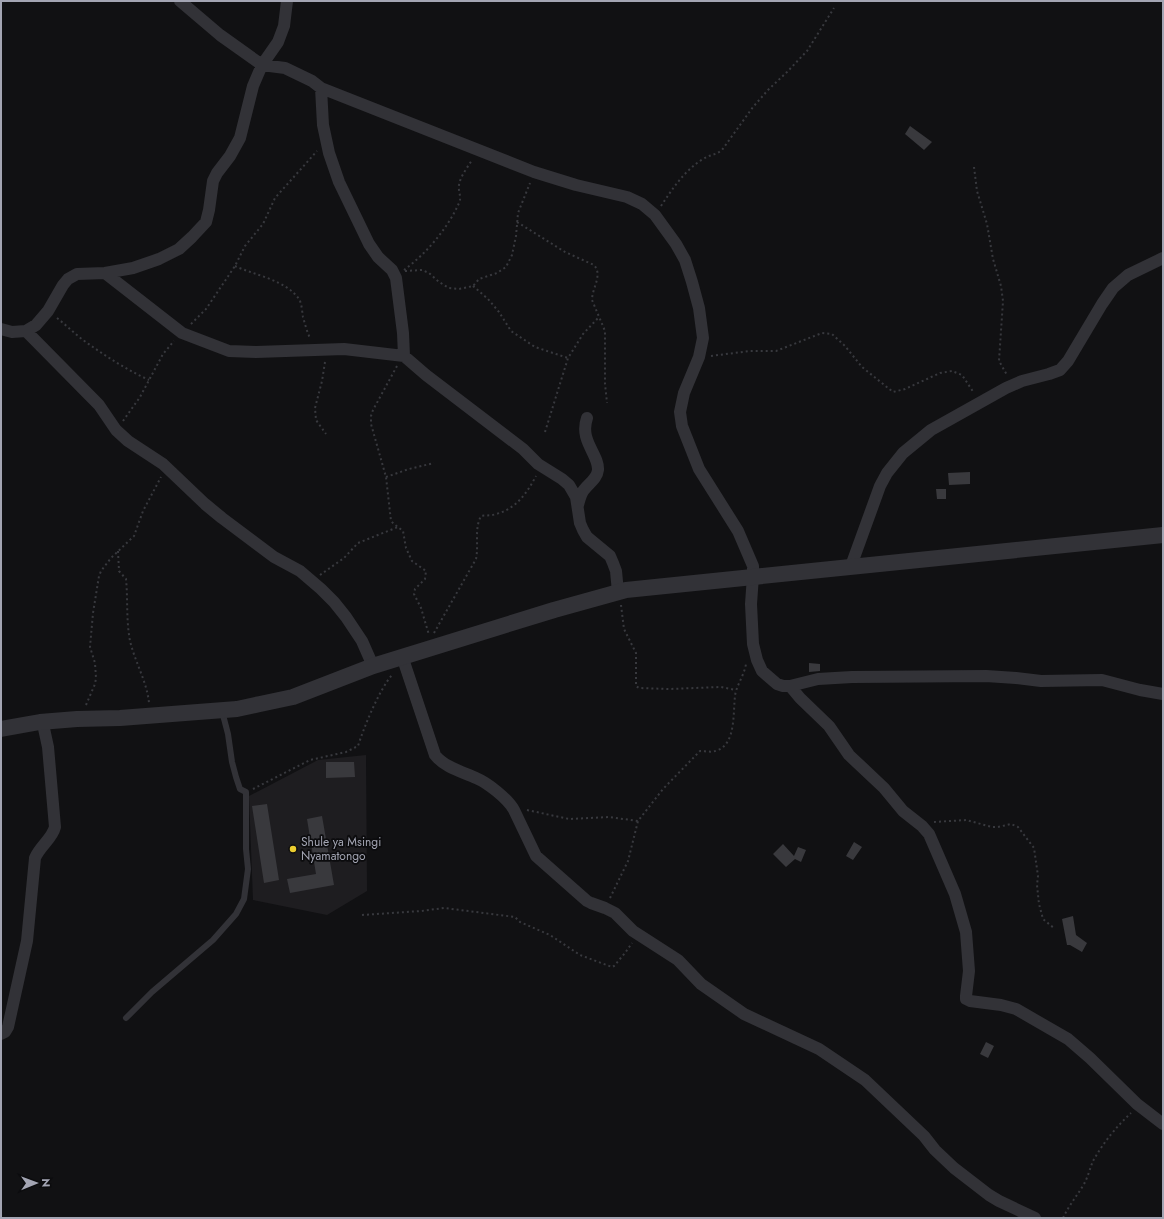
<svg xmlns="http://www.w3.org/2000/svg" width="1164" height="1219" font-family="Jost,sans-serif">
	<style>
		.built { fill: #1e1d20 }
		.building { fill: #39393d }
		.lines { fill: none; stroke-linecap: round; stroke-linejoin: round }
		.path { stroke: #38393e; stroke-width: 2; stroke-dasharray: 2 3; stroke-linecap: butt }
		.service { stroke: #323237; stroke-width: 6 }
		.minor { stroke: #323237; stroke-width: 12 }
		.tertiary { stroke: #323237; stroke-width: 16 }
		.poi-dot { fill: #ecce30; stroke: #0c0c0e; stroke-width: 1.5 }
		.labels { text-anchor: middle; stroke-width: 3.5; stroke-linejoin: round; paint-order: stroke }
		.poi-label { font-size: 12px; fill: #a3a5b3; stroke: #0c0c0e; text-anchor: start }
	</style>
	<rect width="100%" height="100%" fill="#111113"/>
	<path class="built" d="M366 755 367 891 327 915 253 900 249 796 318 760Z"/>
	<path class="building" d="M910 126 932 142 924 150 905 134Z
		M970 472V484L949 485 948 473Z
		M936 489H946V499H937Z
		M809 663 820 664V671L809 672Z
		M326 762H354L355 777 326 778Z
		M267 804 279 880 264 883 252 806Z
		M322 816 334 885 290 893 287 879 316 874 307 819Z
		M854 842 862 847 853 860 846 856Z
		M783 844 794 856 798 847 806 850 801 862 795 859 786 867 773 854Z
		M1073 916 1076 935 1087 943 1082 952 1070 945H1067L1062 919Z
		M986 1042 994 1046 988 1058 980 1054Z"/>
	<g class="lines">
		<path class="path" d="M974 167 977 191 987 224 993 259 1001 286 1003 301 999 361 1007 375
			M661 206C673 188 684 171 703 159 709 155 716 155 722 150L753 107 768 90 787 72 807 51 834 8
			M517 222 565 252 594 265C603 275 592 288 592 300L605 331V384L607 403
			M235 266C254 275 286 280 299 299 302 304 302 312 303 317 305 324 307 332 310 338
			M404 270C426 254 448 228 459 203 462 197 458 192 459 185 460 177 467 168 472 160
			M405 271 422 270 429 273 439 282 449 288 459 289 473 286 479 279 497 273 506 267 512 255 516 236 518 213 530 183
			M473 286 488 299 499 312 511 331 535 347 568 358
			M57 318C66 325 74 333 83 340 104 355 125 369 149 380
			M191 324 206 309 235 266 245 246 263 224 275 198 317 151
			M711 356 750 351H776L822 333 832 334 845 346 862 367 893 392 905 389 940 373 952 371 962 375 974 393
			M325 362 322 381 315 408 316 420 326 434
			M397 366 373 410 371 416V424L386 477 391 521 394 524 403 531 406 548 412 561 426 571 425 579 415 589 414 594 421 608 429 635
			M123 421 140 397 163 354 174 341
			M545 432 568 358 583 334 599 317
			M386 477 409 469 434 463
			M118 551 119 571 126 579C128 599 126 620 130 641 135 662 147 682 149 703
			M320 575 344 558 358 543 398 527
			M621 605 624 629 636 653V686L639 688 669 689 721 687 736 690
			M434 633 476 559C479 545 474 529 481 516 486 515 491 516 496 514 516 509 527 493 536 476
			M86 705 95 684 96 678 95 663 90 647 93 613 99 576 101 571 111 558 134 536 143 511 161 477
			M253 789 310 760 346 752 358 746C364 727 379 690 392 675
			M527 810 569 819 609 817 638 821
			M934 822 966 820 992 827H998L1011 824 1018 827 1034 848 1038 876 1037 885 1039 904 1043 919 1055 929
			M610 898 628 861 638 821 663 789 700 751C706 751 712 753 718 750 736 743 733 712 735 696 736 686 744 676 746 664
			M362 915 421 911 444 908 515 917 520 922 550 935 580 955 612 967 614 966 625 953 632 943
			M1063 1218C1069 1205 1077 1196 1084 1184 1088 1177 1090 1168 1093 1161 1103 1143 1116 1127 1131 1113"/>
		<path class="service" d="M126 1018 152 992 213 940 236 914 244 899 248 869 246 849V792L240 789 236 777 232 762 228 734 222 711"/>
		<path class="minor" d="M180 1 220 35 262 65 285 68 312 81 321 88 534 172 576 185 627 197 642 204 655 215 676 244 685 260 692 282 699 308 703 338 699 357 684 393 680 412 682 426 699 469 738 531 753 566V576L751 604 753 644 757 660 762 671 777 684 783 686H790L818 679 852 677 986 676 1016 678 1041 681 1102 680 1140 690 1163 694
			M321 88 323 125 329 153 339 182 369 244 378 257 392 270 396 278 403 333 404 356
			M105 273 182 333 229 351 256 352 344 349 404 356 426 375 523 449 538 464 562 479 569 485 576 497 580 523 583 530 587 537 610 556 613 563 616 571 618 592
			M1 329 12 332 26 331 36 325 48 311 63 285 68 279 77 274 105 273 133 268 159 259 179 249 192 237 206 222 209 210 213 181 217 173 230 156 240 138 253 86 262 65 278 42 284 26 287 1
			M26 331 99 405 116 430 128 441 163 464 205 504 222 518 274 557 300 571 321 589 334 602 346 617 362 641 373 666
			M578 505C579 501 580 497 582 493 586 485 597 480 598 470 599 454 579 441 587 418
			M851 566 880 486 887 473 903 453 931 430 1006 388 1022 381 1049 374 1060 370 1068 361 1102 304 1113 288 1128 275 1163 258
			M400 658 404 662 435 755C444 767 463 772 476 778 488 783 508 799 514 810L536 856 587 901 591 903 605 908 615 913 633 931 678 960 701 984 744 1014 819 1049 865 1080 924 1136 935 1150 954 1168 989 1195 999 1201 1035 1218
			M790 686 800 698 829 726 849 755 884 788 903 811 922 826 929 834 955 894 966 932 969 971 966 996V999L970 1001 1001 1005 1016 1009 1068 1039 1090 1058 1137 1104 1163 1124
			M1 1034 5 1032 8 1027 27 941 35 858C40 846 52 839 55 827L48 747 43 724 40 722"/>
		<path class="tertiary" d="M1 729 40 722 77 719 120 718 237 709 260 704 293 697 373 666 554 610 626 590 1163 535"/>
	</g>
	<circle class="poi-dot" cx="293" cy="849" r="4"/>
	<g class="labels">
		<g class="poi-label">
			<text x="301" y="846">Shule ya Msingi<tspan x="301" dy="14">Nyamatongo</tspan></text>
		</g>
	</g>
	<rect width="1164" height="1219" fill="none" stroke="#a3a5b3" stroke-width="4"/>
	<g transform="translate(36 1183) rotate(89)" stroke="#0c0c0e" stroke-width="3" paint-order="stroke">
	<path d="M0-3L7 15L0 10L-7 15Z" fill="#a3a5b3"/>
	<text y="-6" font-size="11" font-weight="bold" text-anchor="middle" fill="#a3a5b3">N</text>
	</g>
</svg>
